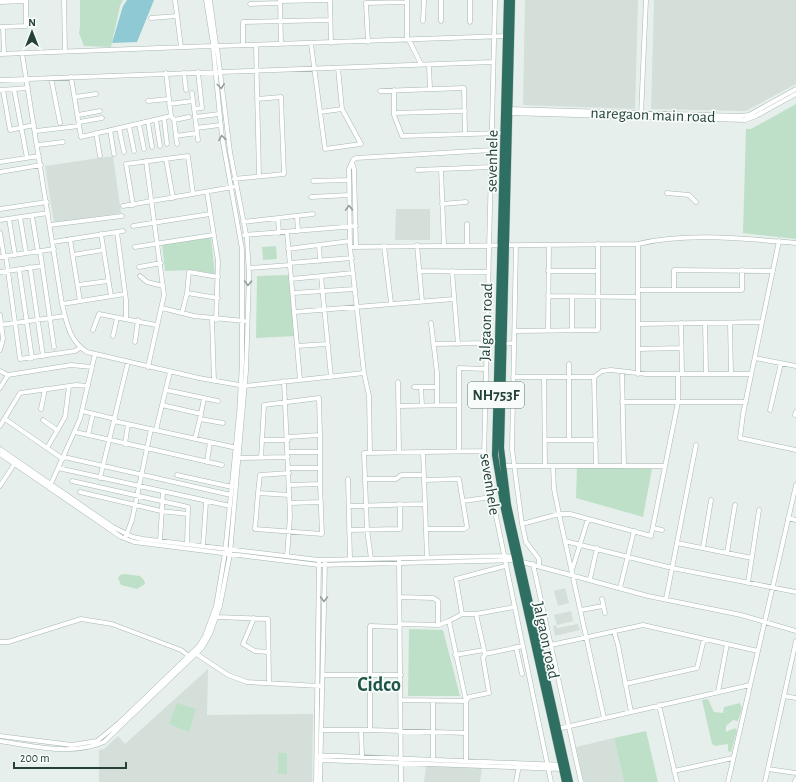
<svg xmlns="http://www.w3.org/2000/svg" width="796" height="782" font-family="'Alegreya Sans',sans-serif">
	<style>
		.built { fill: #d4dfda }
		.green { fill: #bfe0c8 }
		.water { fill: #8ec9d4 }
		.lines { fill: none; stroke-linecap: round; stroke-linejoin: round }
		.minor-casing { stroke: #a8b8b2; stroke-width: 5 }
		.highway-casing { stroke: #c2cac8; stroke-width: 7 }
		.minor { stroke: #fff; stroke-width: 4 }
		.highway { stroke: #2f6f62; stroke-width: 6 }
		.oneway { stroke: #92a09c }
		.labels { text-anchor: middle; stroke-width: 3.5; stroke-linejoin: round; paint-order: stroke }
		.shield { fill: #f7fbf9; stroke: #637a73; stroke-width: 1 }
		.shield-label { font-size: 15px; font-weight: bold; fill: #24423a }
		.street-label { font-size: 16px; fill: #24423a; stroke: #f7fbf9 }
		.district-label { font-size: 20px; font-weight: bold; fill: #1f5548; stroke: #f7fbf9 }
	</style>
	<rect width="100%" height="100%" fill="#e6efeb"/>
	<path class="built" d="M525 0H638L635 109 523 105Z
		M654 0H796V84L746 111 651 109Z
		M113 156 121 213 54 223 45 166Z
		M396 209H430V240H395Z
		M565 588 569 603 558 606 554 591Z
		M571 611 573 621 557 625 554 615Z
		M578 624 580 630 555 636 553 626 556 625 557 628Z
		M208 669 207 715 313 714 312 782H99V750L104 749 118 736 125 744Z
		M614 738 624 782H584L576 747Z
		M426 766 482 768 480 782H424Z"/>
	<path class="green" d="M80 0H123L120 6 111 47 84 46 79 33 80 27Z
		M796 104V239L743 233 746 129H751Z
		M211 237 215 274 193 270 165 271 162 244Z
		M276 246 277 259 263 260 262 247Z
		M289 275 295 336 256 338 257 276Z
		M577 467 652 469 643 517 576 498Z
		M124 574 140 576 144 580 145 584 137 589 121 585 118 578 120 575Z
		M409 629 443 630 460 696H408Z
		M708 699 714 712 723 713 724 707 740 703 742 708 738 721 733 720 726 726V732L735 728 737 731 731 752 728 751V745L727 744 715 746 712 744 702 700Z
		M177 703 196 709 189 732 169 724Z
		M646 731 658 782H624L614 738Z
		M278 753H287V774H278Z"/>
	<path class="water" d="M127 0H154L137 42 112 43 123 6Z"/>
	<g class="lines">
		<defs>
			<path id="minor" d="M64 0 65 51
				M175 0 181 47
				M206 0 213 44
				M210 0 216 44
				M280 0 281 44
				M330 0 331 43
				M441 0V21
				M495 0 484 458 551 782
				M280 1 329 0
				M407 1V40
				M0 2 26 1
				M250 4 280 3
				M151 18 177 16
				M423 21 424 0
				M470 22V0
				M0 27 26 26V0
				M3 27 4 54
				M409 40 421 64
				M368 42 366 3 407 2
				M311 44 325 149 361 144 342 109 338 68
				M243 45V22L330 20
				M256 45 259 176
				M217 46 506 36
				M22 53 62 304C67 324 69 340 87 352L199 378 245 386 364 373
				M0 54 212 46
				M429 65 430 89
				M184 73 186 90
				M71 77 81 137 171 116 166 73
				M51 78 60 123
				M0 80 493 62
				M14 89 27 158
				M0 90 28 88
				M3 90 10 130 34 125
				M394 90V115L402 136 503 133
				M380 91 464 88 465 134
				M192 93 198 140
				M75 97 96 94
				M148 101 169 99
				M169 104 193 101
				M194 109 202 108 198 72
				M508 109 741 116 749 115 796 89
				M320 112 342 109
				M394 113 465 111
				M507 113 745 120 756 116 796 94
				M78 115 100 111
				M641 115 646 0
				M171 116 174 120 177 144
				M195 117 219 114
				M164 118 167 144
				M156 120 160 146
				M174 120 189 117
				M79 122 102 118
				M148 122 152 147
				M139 124 144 149
				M129 126 134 151
				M119 128 124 152
				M196 128 220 125
				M110 130 114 154
				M36 131 79 126
				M96 133 100 156
				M176 136 197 133
				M38 145 63 142
				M166 159 173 198
				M146 161 164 295 148 367
				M0 162 39 156
				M352 163 354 169 356 246
				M441 169 444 245
				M417 170 491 167
				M0 172 41 165
				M234 179 284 174 281 97 257 99
				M313 181 349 180
				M207 192 218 261 216 320
				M667 193 689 195 696 202
				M311 197 349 195
				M442 204 466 202
				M133 205 126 164 188 156 193 194
				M123 206 233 187
				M0 209 47 202
				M32 216 38 252
				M297 216 298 231
				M20 217 26 253
				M278 218 279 233
				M9 219 15 255
				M0 220 48 213
				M243 222 313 214
				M467 224V245
				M50 225 122 216
				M133 226 210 214
				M117 232 126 300V318
				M287 232 300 380
				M0 233 4 257
				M101 234 111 296
				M244 235 356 226
				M70 239 80 301
				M779 241 743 414 740 438 796 450
				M53 242 123 231
				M319 245 320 261
				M417 245 422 301
				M516 245 512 449 522 524 526 542 539 559V565
				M384 246 391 303
				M135 247 213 235
				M350 247 638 244C687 232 746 239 796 243
				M288 249 350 241
				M40 251 54 347
				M73 255 103 250
				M0 257 54 249
				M6 257 20 359 75 351 80 348
				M290 263 352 258
				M30 267 43 356
				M139 267 161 263
				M249 268 290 265
				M19 269 32 358
				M419 271 489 272
				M452 271 458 344
				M548 271H598
				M0 272 42 266
				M140 276 147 282 163 286
				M321 276 331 377
				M291 279 353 273
				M78 285 108 281
				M638 290H742V270
				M674 290V270L773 271
				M187 293 218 298
				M293 293 355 289
				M548 296 638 297
				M62 304 125 294
				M162 308 194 316 244 321
				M295 312 454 299
				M182 313 187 293 189 272 218 277
				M0 315 3 339 0 350
				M212 319 214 381
				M431 323 437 373V405
				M681 323 682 374
				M705 323 706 374
				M730 323 731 374
				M638 324 762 322
				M0 325 65 316
				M93 330 99 314 156 325
				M572 330V297
				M515 331 598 330V244
				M548 331 549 245
				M113 336 117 318
				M135 342 138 320
				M433 344 486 343
				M503 344 514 343
				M297 346 327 344
				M638 349 681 348
				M755 358 796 366
				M0 371 8 375
				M622 371 624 465
				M638 374V244
				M513 377H594L602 371 611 370 646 374H751
				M544 377 545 466
				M594 377 596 465
				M284 381 290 516 287 556
				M398 382 399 452
				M414 387H437
				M421 387 422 406
				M0 388 8 375 71 365 92 367
				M166 390 218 401
				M622 402H746
				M162 405 201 414 195 439
				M399 406 458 405
				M41 409 45 389
				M770 410 781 363
				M82 411 115 419
				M201 414 204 398
				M795 415 796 412
				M5 419 63 459
				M200 419 223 423
				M43 420 57 430
				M114 421 237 448
				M0 426 20 393 76 385 88 386
				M156 430 170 372
				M75 432 222 465
				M88 435 93 414
				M320 435V452
				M262 440H288
				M545 440H596
				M569 440V364
				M125 444 128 424
				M47 448 65 417 69 386
				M0 449 113 527 133 537 143 539 319 560 503 556 516 557
				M459 451V368L486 369
				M288 452H320V468H289
				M423 452 427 557
				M370 453 369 396 364 373 350 247 349 169 353 160 356 158 492 150
				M0 454 121 537 134 542 319 565 515 560 648 596 741 615 796 631
				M64 457 231 495
				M237 458 288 457
				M261 458 264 405 319 398 320 435 288 437
				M207 462 210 442
				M503 466H665
				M553 466 554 489 559 514 604 718
				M58 468 230 506
				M320 468V484
				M177 475 232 487
				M100 478 128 362
				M348 479 350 559
				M365 479H396L401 475H424
				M424 480 459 479 467 527 464 529H426
				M72 481 188 507 187 544
				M289 485 320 484 322 534 255 529 258 493 289 495
				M0 486 15 463
				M50 486 80 419 95 354
				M80 492 161 511 188 514
				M258 493 260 475 289 473
				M463 501 492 497
				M290 503 321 502
				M349 506 425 504
				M788 518 796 520
				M522 524 559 514H570L651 536 678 402V374
				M653 528 662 530
				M349 530 400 529V504
				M126 536 132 520 151 429
				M160 541 163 492
				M565 541 672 568 796 592
				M677 543 752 558
				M203 546 206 502
				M703 548 711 500
				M727 553 735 505
				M371 559 367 529 364 453 484 451
				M399 560 401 782
				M533 564 581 782
				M572 570 588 519
				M590 579 597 548
				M748 583 759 510
				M620 588 634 531
				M400 597 433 598 438 601V625
				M602 599 605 613
				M666 599 696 445
				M581 610 603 606
				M462 614H476L485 654 523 646
				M476 614 514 607
				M217 617 268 619 269 682
				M254 618 243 644 255 651 269 652
				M449 621 462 614 456 579 505 566
				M401 624 438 625 449 621 466 701V762
				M400 627 370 626V730L466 733
				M614 631 618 645 631 712
				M0 642H8L81 619 112 624 181 650 190 657
				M551 645 643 625 758 651
				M516 647 522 674
				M195 653 228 675 247 682 320 686
				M455 655 484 650
				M323 675H401
				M625 684 697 668 704 639
				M718 692 727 644
				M784 696 796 698
				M401 700 466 701 469 697 489 693 483 658 485 654
				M659 705 677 782
				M557 729 750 685
				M321 730H370
				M361 730 362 756
				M0 736 72 745 97 741 119 723 198 647 205 636 216 606 225 553 239 414 242 363V249L222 137 213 47
				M0 741C32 746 73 756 104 742L202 648 210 634 220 606 230 554 246 371 249 276 247 239 230 152 217 47
				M317 758 321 760 562 769
				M317 758 321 756H338L561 765
				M433 759V701
				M768 769 796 773
				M674 771 733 758
				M316 782 319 562
				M320 782 325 562
				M516 782 519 765
				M728 782 796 485
				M765 782 796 641
				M795 782 796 779"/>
			<path id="highway" d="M507 0 495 455 504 509 565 782
				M512 0 501 448 508 505 570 782"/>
		</defs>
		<use href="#minor" class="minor-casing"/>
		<use href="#highway" class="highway-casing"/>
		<use href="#minor" class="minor"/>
		<use href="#highway" class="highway"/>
	</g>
	<defs><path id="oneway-chevron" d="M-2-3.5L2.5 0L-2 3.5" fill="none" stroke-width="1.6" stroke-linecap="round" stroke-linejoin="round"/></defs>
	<g class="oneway">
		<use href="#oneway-chevron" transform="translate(221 86) rotate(83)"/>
		<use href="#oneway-chevron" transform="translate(222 138) rotate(-99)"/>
		<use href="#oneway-chevron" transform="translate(349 208) rotate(-92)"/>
		<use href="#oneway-chevron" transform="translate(248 283) rotate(92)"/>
		<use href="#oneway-chevron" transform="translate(324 599) rotate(91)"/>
	</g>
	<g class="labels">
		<rect class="shield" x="468" y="382" width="56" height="26" rx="3"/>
		<g class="shield-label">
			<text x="496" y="400">NH753F</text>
		</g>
		<g class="street-label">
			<text transform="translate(653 114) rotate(2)" y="6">naregaon main road</text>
			<text transform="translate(491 161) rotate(-89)" y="6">sevenhele</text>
			<text transform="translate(485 322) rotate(-88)" y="6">Jalgaon road</text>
			<text transform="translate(491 484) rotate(81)" y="6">sevenhele</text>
			<text transform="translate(547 640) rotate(78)" y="6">Jalgaon road</text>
		</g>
		<g class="district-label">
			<text x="379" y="691">Cidco</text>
		</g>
	</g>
	<g transform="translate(32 32)" stroke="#f7fbf9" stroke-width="3" paint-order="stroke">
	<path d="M0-3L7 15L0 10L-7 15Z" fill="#24423a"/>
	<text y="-6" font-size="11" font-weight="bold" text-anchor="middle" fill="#24423a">N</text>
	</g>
	<path d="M14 762v6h112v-6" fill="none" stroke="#24423a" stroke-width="2"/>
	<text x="20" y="762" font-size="12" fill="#24423a" stroke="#f7fbf9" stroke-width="3" paint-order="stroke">200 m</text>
</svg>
